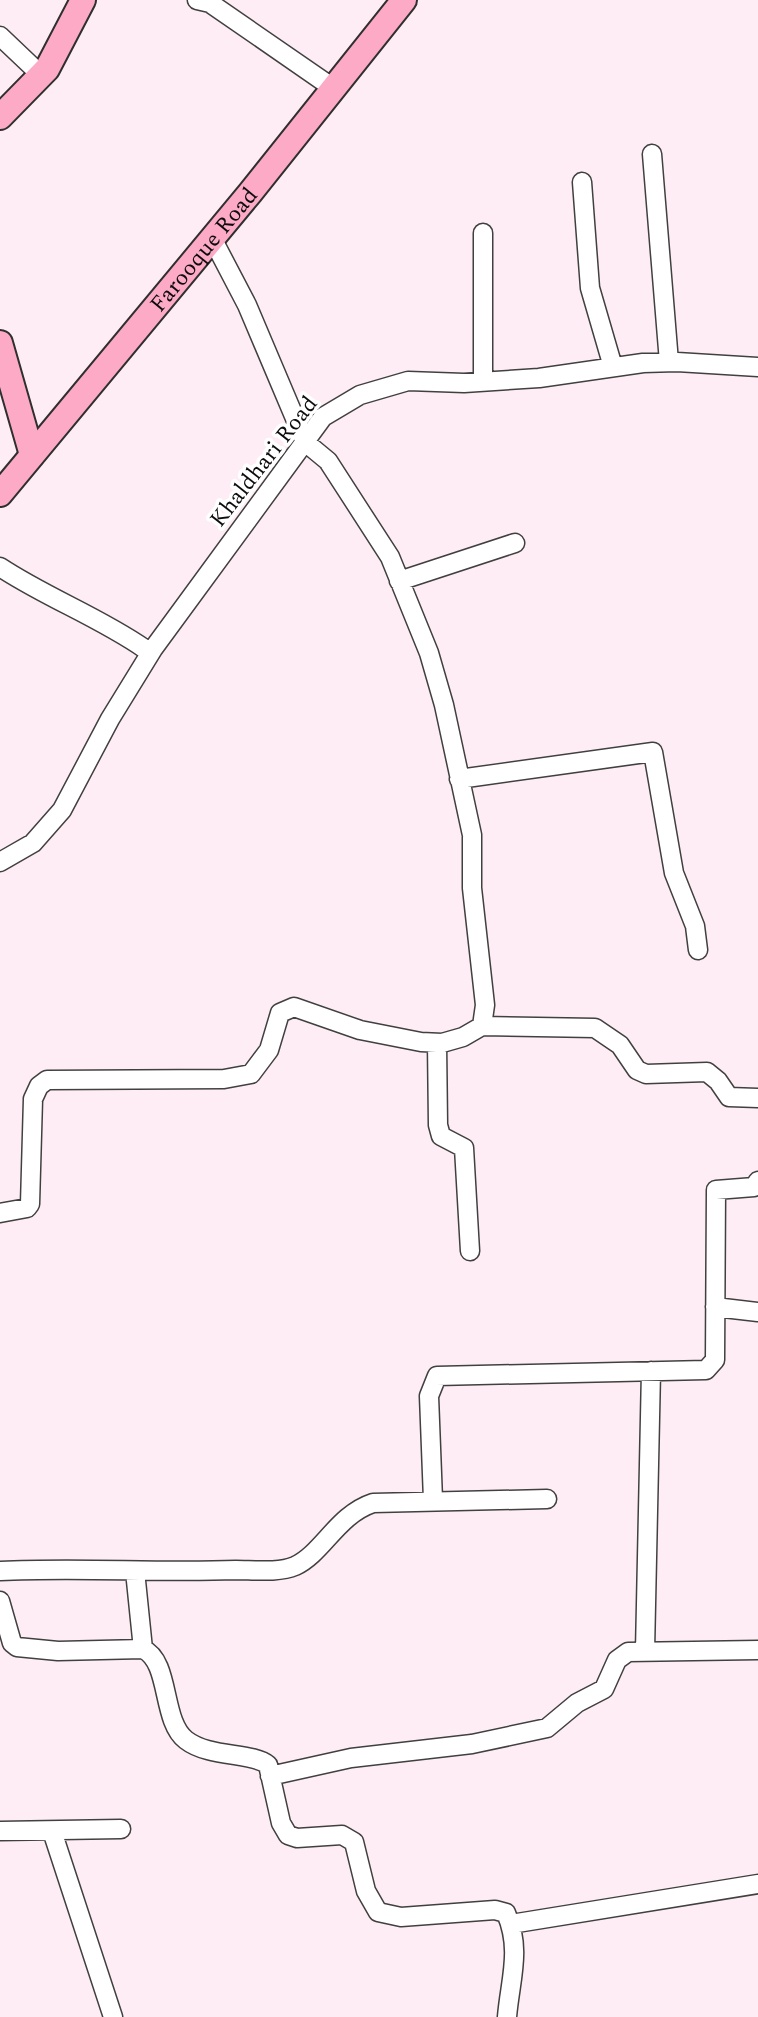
<svg xmlns="http://www.w3.org/2000/svg" width="758" height="2017" font-family="Spectral,serif">
	<style>
		.lines { fill: none; stroke-linecap: round; stroke-linejoin: round }
		.street-casing { stroke: #404040; stroke-width: 21 }
		.secondary-casing { stroke: #2f2f2f; stroke-width: 28 }
		.street { stroke: #fff; stroke-width: 18 }
		.secondary { stroke: #fcaac6; stroke-width: 24 }
		.labels { text-anchor: middle; stroke-width: 7; stroke-linejoin: round; paint-order: stroke }
		.street-label { font-size: 23px; fill: #0d0d0d; stroke: #fff }
	</style>
	<rect width="100%" height="100%" fill="#feedf4"/>
	<g class="lines">
		<defs>
			<path id="street" d="M197 0 210 3 333 88
				M0 36 41 75
				M652 154 669 362
				M582 182 590 288 613 367
				M483 233V381
				M212 238 247 305 305 442 328 461 390 557 429 653 444 705 472 835V888L485 1005 482 1026
				M0 567C47 598 99 617 145 649H153L323 417 360 395 408 381 464 383 539 378 643 363 677 362 758 367
				M399 581 515 543
				M459 779 653 752 674 873 695 926 698 950
				M0 862 33 843 62 810 110 719 153 649
				M437 1043 438 1125 441 1136 464 1148 470 1251
				M0 1213 27 1208 30 1204 33 1099 39 1086 47 1080 224 1079 251 1074 269 1050 280 1013 294 1007 360 1030 421 1042 442 1043 463 1037 482 1026 595 1028 620 1045 637 1070 646 1074 707 1072 718 1081 729 1097 758 1098
				M715 1307 758 1312
				M433 1500 429 1396 437 1376 706 1370 715 1360 716 1190 754 1187 758 1181
				M0 1571C79 1567 157 1573 236 1570 253 1570 279 1573 295 1566 323 1553 337 1515 373 1503L547 1499
				M135 1571 143 1649
				M0 1601 12 1643 17 1647 58 1651 143 1649C171 1662 161 1721 186 1740 209 1758 253 1752 268 1765L281 1823 288 1835 297 1838 342 1835 354 1842 366 1891 378 1912 401 1917 495 1910 506 1913C522 1950 510 1980 507 2017
				M645 1651 651 1371
				M270 1776 351 1758 472 1744 547 1728 577 1703 604 1689 617 1660 628 1652 758 1650
				M0 1831 121 1829
				M52 1831 113 2017
				M511 1924 758 1884"/>
			<g id="secondary">
				<path d="M0 117 47 69 83 0"/>
				<path d="M0 343 32 455"/>
				<path id="s1" d="M0 494 250 193 404 0"/>
			</g>
		</defs>
		<use href="#street" class="street-casing"/>
		<use href="#secondary" class="secondary-casing"/>
		<use href="#street" class="street"/>
		<use href="#secondary" class="secondary"/>
	</g>
	<g class="labels">
		<g class="street-label">
			<text dy="8" stroke="none"><textPath href="#s1" startOffset="318">Farooque Road</textPath></text>
			<text transform="translate(263 461) rotate(-52)" y="8">Khaldhari Road</text>
		</g>
	</g>
</svg>
